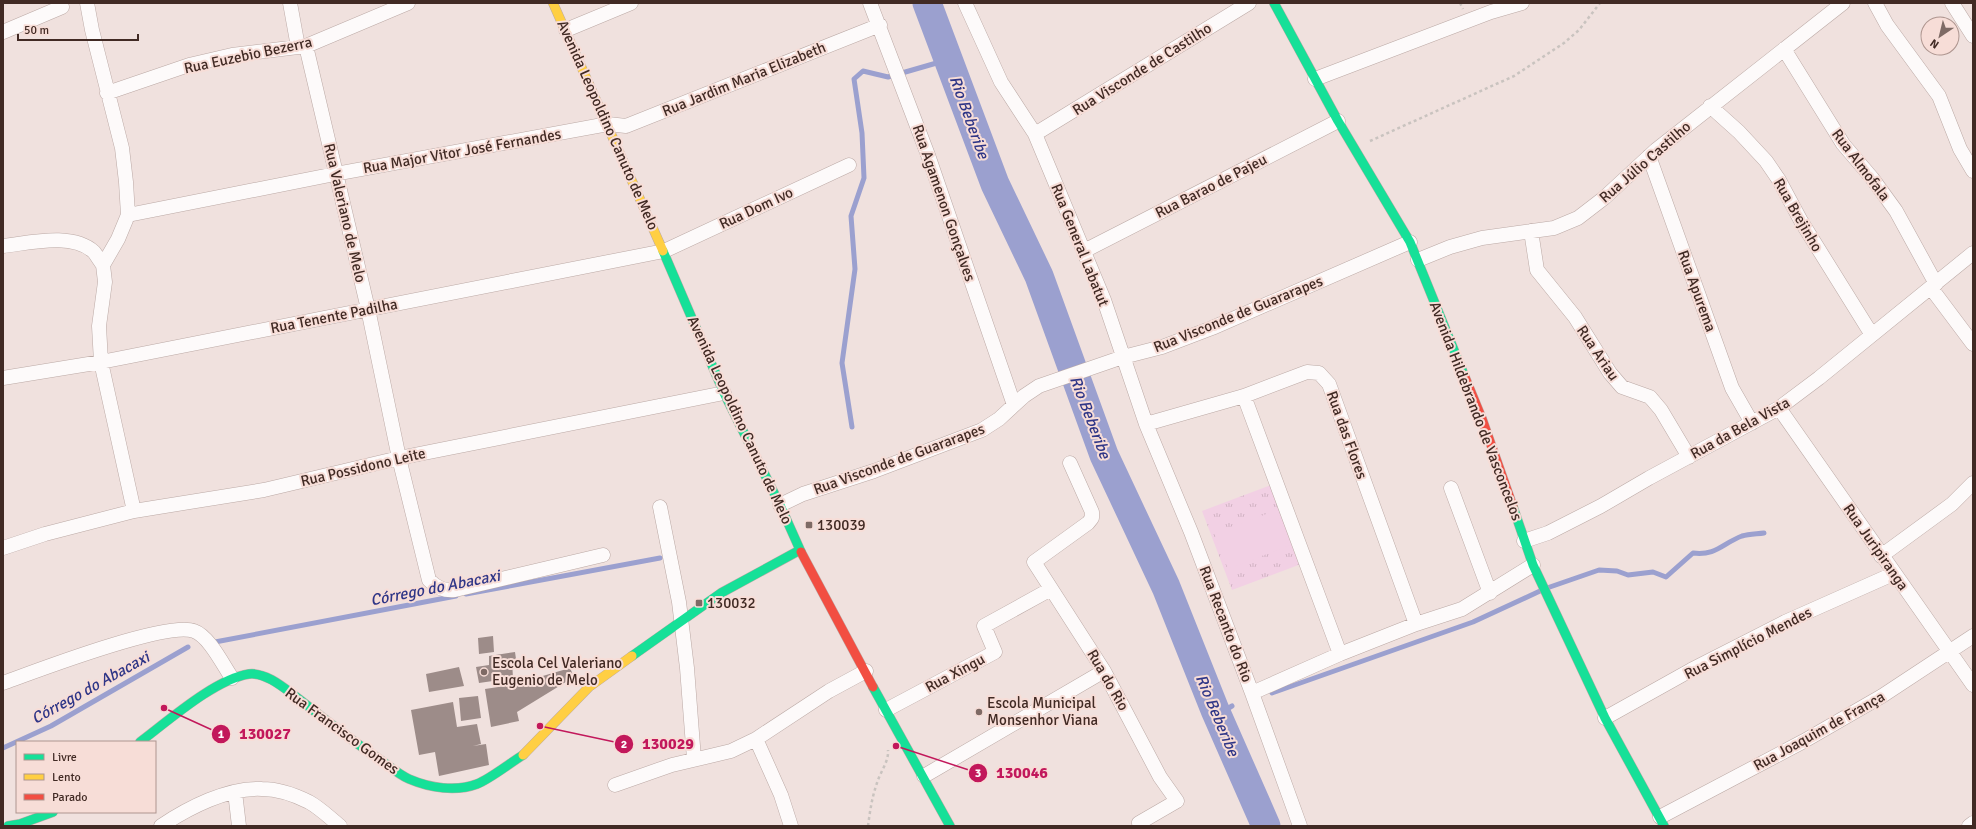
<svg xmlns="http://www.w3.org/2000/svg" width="1976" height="829" font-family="Signika,sans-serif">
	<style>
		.grass { fill: url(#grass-tufts) }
		.pitch { fill: #f2d0e4 }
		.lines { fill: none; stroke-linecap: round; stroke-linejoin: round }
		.stream { stroke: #9ba0cf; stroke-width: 5 }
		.river { stroke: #9ba0cf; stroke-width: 29 }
		.building { fill: #9d8c89 }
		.street-casing { stroke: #bba9a5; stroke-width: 15 }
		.fast-casing { stroke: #bba9a5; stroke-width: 10 }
		.slow-casing { stroke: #bba9a5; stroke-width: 10 }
		.jam-casing { stroke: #bba9a5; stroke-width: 10 }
		.path { stroke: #c9c3bf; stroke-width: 2.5; stroke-dasharray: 3 3; stroke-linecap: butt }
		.street { stroke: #fdfafa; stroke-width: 14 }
		.fast { stroke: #16e098; stroke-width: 9 }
		.slow { stroke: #ffcf43; stroke-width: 9 }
		.jam { stroke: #f24e42; stroke-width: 9 }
		.poi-dot { fill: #7e6a65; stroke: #f7ddd7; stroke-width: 1.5 }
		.labels { text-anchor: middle; stroke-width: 4; stroke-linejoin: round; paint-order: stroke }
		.street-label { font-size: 15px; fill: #412a24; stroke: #f7ddd7 }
		.poi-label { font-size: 15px; fill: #412a24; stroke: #f7ddd7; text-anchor: start }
		.water-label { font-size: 16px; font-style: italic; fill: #2f3687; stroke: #f7ddd7 }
		.leader { fill: none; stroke: #c2185b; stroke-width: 1.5 }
		.callout-dot { fill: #c2185b; stroke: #f7ddd7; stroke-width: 1.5 }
		.mark-label { font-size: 12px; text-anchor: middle; font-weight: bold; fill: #fff }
		.callout-label { font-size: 16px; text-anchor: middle; font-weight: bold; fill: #c2185b; stroke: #f7ddd7; stroke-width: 4; stroke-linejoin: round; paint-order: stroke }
	</style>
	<defs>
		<pattern id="grass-tufts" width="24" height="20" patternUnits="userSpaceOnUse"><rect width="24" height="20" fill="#f2d0e4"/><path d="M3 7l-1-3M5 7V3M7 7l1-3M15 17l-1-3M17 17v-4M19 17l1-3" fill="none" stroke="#d1b3c3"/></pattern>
	</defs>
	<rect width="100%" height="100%" fill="#f0e1de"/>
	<path class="grass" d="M1271 485 1301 564 1232 590 1202 511Z"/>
	<path class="pitch" d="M1280 509 1293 544 1228 569 1214 533Z"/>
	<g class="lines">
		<path class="stream" d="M852 427 842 363 855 269 851 216 864 178 862 133 854 79 863 71 888 77 947 60
			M1547 588 1599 570 1617 571 1628 575 1653 572 1666 577 1693 553C1716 556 1723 543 1742 536 1749 534 1757 534 1764 533
			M466 594 660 558
			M215 642 456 596
			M1272 693 1473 622 1540 591
			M1217 715 1232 706
			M3 748 51 726 188 647"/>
		<path class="river" d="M927 3 995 184 1039 276 1104 455 1166 587 1215 710 1266 826"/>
	</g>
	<path class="building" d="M493 636 494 652 479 654 478 638Z
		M515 652 516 659 512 661 513 678 479 683 476 667 489 665V656Z
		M459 667 464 686 429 692 426 674Z
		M570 668 574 677 517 712 519 721 491 727 485 689 512 685Z
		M478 696 481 718 461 721 459 698Z
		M453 702 457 727 477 724 481 744 473 746 486 744 489 765 439 776 435 752 419 755 411 710Z"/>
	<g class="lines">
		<defs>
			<path id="street" d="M87 3 92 30 122 148 126 182 128 215 118 239 103 265 105 282 99 326 101 362 134 511
				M290 3 298 47
				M870 3 928 155 1014 405
				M965 3 1001 82 1035 134 1104 300 1146 424 1191 532 1252 693 1300 826
				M1875 3 1887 25 1939 96 1960 149 1973 171
				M1952 3 1973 36
				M566 30 631 3
				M3 32 62 7
				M306 46 368 309 399 458 429 580C437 588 444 591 455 590L603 555
				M1784 49 1843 144 1872 178 1896 211 1936 284
				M1315 79 1491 12 1522 3
				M107 93 189 65 232 55 306 46 408 3
				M1710 106 1739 132 1766 161 1779 180 1801 221 1872 335
				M1035 134 1249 3
				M1649 156 1732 388 1752 423
				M128 215 335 174 608 124 626 126 880 25
				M1531 231 1537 270 1575 317 1610 373 1622 387 1650 397 1661 410 1689 457
				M3 246C30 243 72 232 94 252 97 256 100 261 103 265
				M1084 251 1338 121
				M1418 260 1450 247 1482 238 1554 228 1578 218 1604 198 1656 150 1843 3
				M1931 288 1973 344
				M3 378 101 362 664 251 849 165
				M1244 396 1340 654
				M1779 408 1973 685
				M1146 424 1244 396 1307 372 1319 373 1329 384 1416 624
				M1070 463 1092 512V518L1088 523 1034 562 1104 671 1160 777 1177 801 1139 823 1140 826
				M1451 488 1490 593
				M780 505 803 494 874 471 982 430 999 419 1024 396 1039 386 1123 357 1162 347 1212 328 1410 242
				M660 507 679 602 687 668 694 759
				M1524 541 1548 533 1601 506 1649 478 1779 408 1819 378 1973 253
				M3 548 45 534 134 511 264 490 399 458 724 393
				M1881 556 1952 504 1973 483
				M3 683C36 671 166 621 194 631 209 636 223 665 232 678
				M1252 693 1340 654 1416 624 1462 609 1533 565
				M886 710 995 652 984 626 1051 589
				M1605 718 1691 670 1785 622 1893 574
				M756 739 781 795 791 826
				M924 776 1104 671
				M615 785 672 765 731 751 756 739 829 691 866 671
				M235 792 239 826
				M1660 817 1804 741 1882 696 1973 636
				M161 826C188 808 228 787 262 789 278 789 295 795 309 802 320 808 330 818 340 826
				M1969 826 1973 823"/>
			<path id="fast" d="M1274 3 1338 121 1410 242 1464 375
				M663 251 724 393 780 505 801 552
				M1513 507 1533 565 1605 718 1664 826
				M632 656 721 593 800 550
				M873 687 950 826
				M140 742C168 721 215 679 249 674 265 672 283 687 295 696 323 718 352 741 382 761 390 767 400 775 409 779 430 788 456 792 477 784 490 779 510 763 523 755
				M8 826 20 824 53 812"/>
			<path id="slow" d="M553 3 663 251
				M523 755 589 687 632 656"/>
			<path id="jam" d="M1464 375 1482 419 1513 507
				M801 552 873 687"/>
		</defs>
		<use href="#street" class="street-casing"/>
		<use href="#fast" class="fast-casing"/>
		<use href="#slow" class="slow-casing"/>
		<use href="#jam" class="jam-casing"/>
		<path class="path" d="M1460 3 1463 9
			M1370 141 1514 76 1564 43 1579 30 1600 3
			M868 826C870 811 872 797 877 783 880 772 889 762 888 750"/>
		<use href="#street" class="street"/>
		<use href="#fast" class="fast"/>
		<use href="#slow" class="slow"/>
		<use href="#jam" class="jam"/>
	</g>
	<g class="poi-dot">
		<rect x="805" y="521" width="8" height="8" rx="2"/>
		<rect x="695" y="599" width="8" height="8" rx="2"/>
		<circle cx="484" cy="672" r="4"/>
		<circle cx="979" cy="712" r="4"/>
	</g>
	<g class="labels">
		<g class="street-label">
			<text transform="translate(248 55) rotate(-12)" y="5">Rua Euzebio Bezerra</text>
			<text transform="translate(1142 69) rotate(-32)" y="5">Rua Visconde de Castilho</text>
			<text transform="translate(744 79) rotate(-22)" y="5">Rua Jardim Maria Elizabeth</text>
			<text transform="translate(608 125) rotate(66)" y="5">Avenida Leopoldino Canuto de Melo</text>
			<text transform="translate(462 151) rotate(-10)" y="5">Rua Major Vitor José Fernandes</text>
			<text transform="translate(1645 162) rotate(-41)" y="5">Rua Júlio Castilho</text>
			<text transform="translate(1861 165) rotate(53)" y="5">Rua Almofala</text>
			<text transform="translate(1211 186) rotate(-27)" y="5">Rua Barao de Pajeu</text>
			<text transform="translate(944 203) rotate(71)" y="5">Rua Agamenon Gonçalves</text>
			<text transform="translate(756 208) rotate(-25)" y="5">Rua Dom Ivo</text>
			<text transform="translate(345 213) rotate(77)" y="5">Rua Valeriano de Melo</text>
			<text transform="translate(1798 215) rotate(60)" y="5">Rua Brejinho</text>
			<text transform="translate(1080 245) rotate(68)" y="5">Rua General Labatut</text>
			<text transform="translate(1697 291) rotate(70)" y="5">Rua Apurema</text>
			<text transform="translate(1238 314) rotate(-22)" y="5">Rua Visconde de Guararapes</text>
			<text transform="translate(334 316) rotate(-11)" y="5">Rua Tenente Padilha</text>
			<text transform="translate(1598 353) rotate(56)" y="5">Rua Ariau</text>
			<text transform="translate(1476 411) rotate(69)" y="5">Avenida Hildebrando de Vasconcelos</text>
			<text transform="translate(740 420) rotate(65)" y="5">Avenida Leopoldino Canuto de Melo</text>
			<text transform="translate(1740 428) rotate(-29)" y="5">Rua da Bela Vista</text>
			<text transform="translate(1347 435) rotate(70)" y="5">Rua das Flores</text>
			<text transform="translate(899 459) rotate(-20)" y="5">Rua Visconde de Guararapes</text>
			<text transform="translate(363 467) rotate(-13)" y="5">Rua Possidono Leite</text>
			<text transform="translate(1876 547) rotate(55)" y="5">Rua Juripiranga</text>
			<text transform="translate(1226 624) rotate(69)" y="5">Rua Recanto do Rio</text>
			<text transform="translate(1748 643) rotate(-27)" y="5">Rua Simplício Mendes</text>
			<text transform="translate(955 673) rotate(-28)" y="5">Rua Xingu</text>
			<text transform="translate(1108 680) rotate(60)" y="5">Rua do Rio</text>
			<text transform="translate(342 731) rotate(36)" y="5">Rua Francisco Gomes</text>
			<text transform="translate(1819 731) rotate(-29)" y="5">Rua Joaquim de França</text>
		</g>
		<g class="poi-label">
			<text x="817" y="530">130039</text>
			<text x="707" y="608">130032</text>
			<text x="492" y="668">Escola Cel Valeriano<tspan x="492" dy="17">Eugenio de Melo</tspan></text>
			<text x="987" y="708">Escola Municipal<tspan x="987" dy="17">Monsenhor Viana</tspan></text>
		</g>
		<g class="water-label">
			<text transform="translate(970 117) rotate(70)" y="6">Rio Beberibe</text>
			<text transform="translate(1091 417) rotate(69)" y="6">Rio Beberibe</text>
			<text transform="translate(435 587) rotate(-11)" y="6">Córrego do Abacaxi</text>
			<text transform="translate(90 687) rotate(-29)" y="6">Córrego do Abacaxi</text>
			<text transform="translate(1218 715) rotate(67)" y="6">Rio Beberibe</text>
		</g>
	</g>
	<path class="leader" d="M164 708L221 734M540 726L624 744M896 746L978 773"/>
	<g class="callout-dot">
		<circle cx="164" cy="708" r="4"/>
		<circle cx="540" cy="726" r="4"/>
		<circle cx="896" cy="746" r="4"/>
		<circle cx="221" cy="734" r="10"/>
		<circle cx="624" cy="744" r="10"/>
		<circle cx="978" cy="773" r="10"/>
	</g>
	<g class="mark-label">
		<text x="221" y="738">1</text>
		<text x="624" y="748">2</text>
		<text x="978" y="777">3</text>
	</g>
	<g class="callout-label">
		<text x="265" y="739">130027</text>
		<text x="668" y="749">130029</text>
		<text x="1022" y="778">130046</text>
	</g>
	<rect width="1976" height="829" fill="none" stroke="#412a24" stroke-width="8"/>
	<rect x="16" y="741" width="140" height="72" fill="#f7ddd7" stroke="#ae958f"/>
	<rect x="24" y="754" width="20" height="6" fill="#16e098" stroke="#ae958f"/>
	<text x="52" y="761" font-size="12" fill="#412a24">Livre</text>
	<rect x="24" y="774" width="20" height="6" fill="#ffcf43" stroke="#ae958f"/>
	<text x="52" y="781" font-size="12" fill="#412a24">Lento</text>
	<rect x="24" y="794" width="20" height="6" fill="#f24e42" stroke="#ae958f"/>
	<text x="52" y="801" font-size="12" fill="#412a24">Parado</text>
	<g transform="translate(1940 36) rotate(215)"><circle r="19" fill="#f7ddd7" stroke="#ae958f"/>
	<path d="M0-3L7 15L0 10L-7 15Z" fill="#7e6a65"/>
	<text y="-6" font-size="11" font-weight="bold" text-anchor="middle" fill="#412a24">N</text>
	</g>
	<path d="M18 34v6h120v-6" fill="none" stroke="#412a24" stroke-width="2"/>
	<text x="24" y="34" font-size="12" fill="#412a24" stroke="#f7ddd7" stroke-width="3" paint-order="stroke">50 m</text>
</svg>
